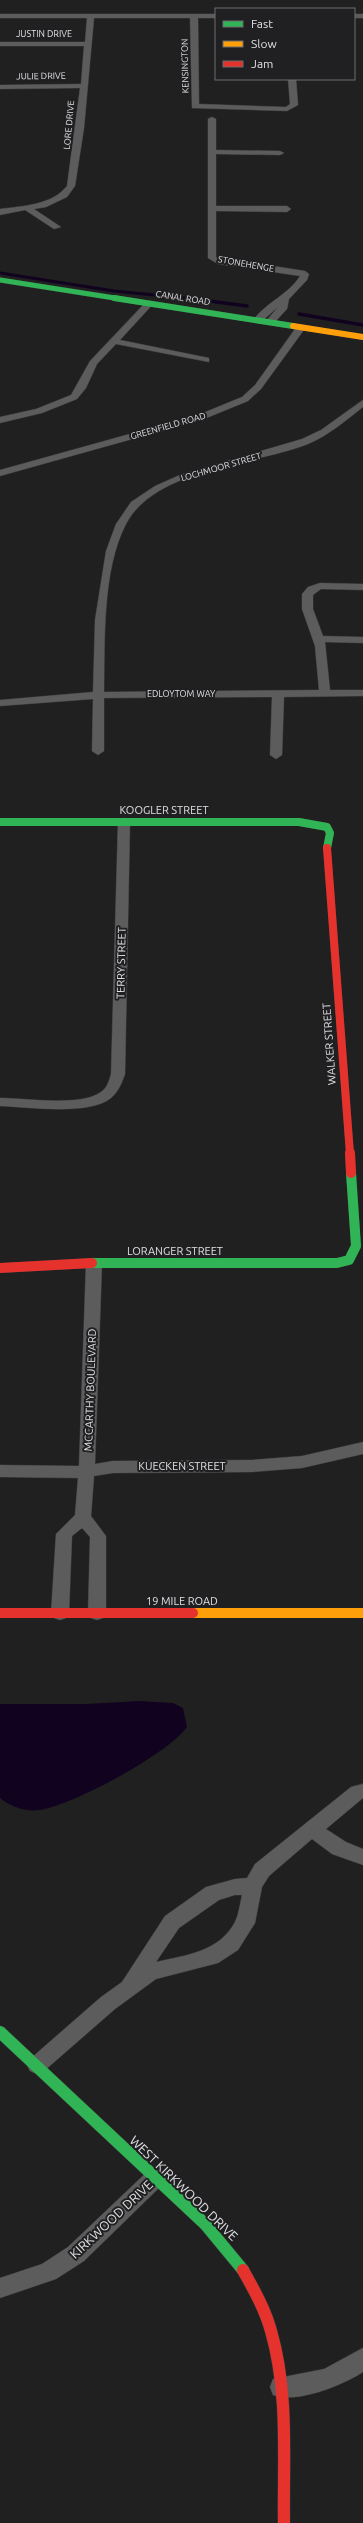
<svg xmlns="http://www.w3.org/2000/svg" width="363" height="2523" font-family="Ubuntu,sans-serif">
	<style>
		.water { fill: #11031f }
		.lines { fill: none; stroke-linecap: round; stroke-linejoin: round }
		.stream-far1 { stroke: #11031f; stroke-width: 3 }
		.stream { stroke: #11031f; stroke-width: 3.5 }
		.street-casing { stroke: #3b3b3b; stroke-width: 1 }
		.fast-far4-casing { stroke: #3b3b3b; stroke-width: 5.5 }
		.fast-far3-casing { stroke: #3b3b3b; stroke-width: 6 }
		.fast-far2-casing { stroke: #3b3b3b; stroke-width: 8 }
		.fast-far1-casing { stroke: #3b3b3b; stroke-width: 10 }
		.fast-casing { stroke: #3b3b3b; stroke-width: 13 }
		.slow-far1-casing { stroke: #3b3b3b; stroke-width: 6 }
		.slow-casing { stroke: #3b3b3b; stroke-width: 10 }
		.jam-far2-casing { stroke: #3b3b3b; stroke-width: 8 }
		.jam-far1-casing { stroke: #3b3b3b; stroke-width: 10 }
		.jam-casing { stroke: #3b3b3b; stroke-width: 13 }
		.street { fill: #5c5c5c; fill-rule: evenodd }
		.fast-far4 { stroke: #30b455; stroke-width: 5 }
		.fast-far3 { stroke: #30b455; stroke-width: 6 }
		.fast-far2 { stroke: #30b455; stroke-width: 8 }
		.fast-far1 { stroke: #30b455; stroke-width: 10 }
		.fast { stroke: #30b455; stroke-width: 12 }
		.slow-far1 { stroke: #ff9f0a; stroke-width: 6 }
		.slow { stroke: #ff9f0a; stroke-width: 10 }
		.jam-far2 { stroke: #e5322d; stroke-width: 8 }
		.jam-far1 { stroke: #e5322d; stroke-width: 10 }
		.jam { stroke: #e5322d; stroke-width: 12 }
		.labels { text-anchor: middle; stroke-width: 4; stroke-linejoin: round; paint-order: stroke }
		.far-street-label { font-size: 9px; fill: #e0dfe1; stroke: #201f21 }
		.street-label { font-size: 11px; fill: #e0dfe1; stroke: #201f21 }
		.near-street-label { font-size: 13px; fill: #e0dfe1; stroke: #201f21 }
	</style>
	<rect width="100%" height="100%" fill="#202020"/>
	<path class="water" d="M140 1701 173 1703 183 1708 187 1727C168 1754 73 1805 40 1810 25 1812 11 1807 0 1798V1704H86Z"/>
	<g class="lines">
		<path class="stream-far1" d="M0 273 114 291 194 299"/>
		<path class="stream" d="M187 298 247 306
			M299 314 363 325"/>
		<defs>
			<path id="street" d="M0 14H216V18H198L199 104 286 107 290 104 288 79H296L298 105 287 111 192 108 190 18H94L84 128 75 186 67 197 46 207 34 209 61 227 54 229 25 210 0 215V209C23 206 52 205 67 186L80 88 0 89V85L81 84 84 46H0V42H85L87 18H0Z
				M354 14H363V18H354Z
				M212 117 216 119V150L280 151 284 153 280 155 216 154V206H287L291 209 287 212 216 211V257L305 271 309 274 307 280 289 299 287 309 274 323 266 321 278 307 262 321 254 319C267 302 289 294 300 276L218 264 208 258V119Z
				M147 301 154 303 120 340 209 358V362L116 344 97 364 86 388 77 399 42 413 0 423V417L36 409 71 395 90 361Z
				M298 325 306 327 261 389 248 401 204 419 0 476V470L198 415 242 397 255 385Z
				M363 400V407C345 421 329 435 308 444 255 465 155 468 126 524 102 570 105 641 104 692L319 690 315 646 302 609V594L308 587 320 583 363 584V590L321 589 313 595V609L323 636 363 637V643L325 642 330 690H363V696L284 697 282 755 276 759 270 755 272 697 104 698V751L98 755 92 751 93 699 0 706V700L93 692 95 620 106 551 116 524 131 502 155 486 182 474 302 439 321 430Z
				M124 818 130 822 125 1074C122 1083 118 1092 111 1098 89 1116 28 1107 0 1106V1098C24 1098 81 1107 101 1092 107 1088 109 1081 111 1074L118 822Z
				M94 1258 102 1263 95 1464 113 1461 252 1460 302 1456 363 1442V1454L302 1468 252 1472 113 1473 94 1476 91 1516 106 1536V1613L103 1618 97 1620 91 1618 88 1613 90 1537 82 1528 72 1536 69 1613 66 1618 60 1620 54 1618 51 1613 56 1534 75 1515 78 1478 0 1477V1465L79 1466 86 1263Z
				M363 1784V1798L326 1829 346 1842 363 1849V1865L332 1854 312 1839 269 1876 262 1887 255 1923 238 1950 218 1963 156 1979 115 2009 44 2071 37 2074 30 2071 27 2065 30 2059 101 1997 122 1982 165 1916 206 1887 235 1879 247 1878 255 1864 351 1787ZM235 1895H242C240 1903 239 1914 235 1922 219 1952 186 1955 156 1962L179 1928 219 1900Z
				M156 2167 163 2170 166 2177 163 2184 84 2261 56 2279 0 2298V2278L42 2264 68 2247 149 2170Z
				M363 2348V2372C343 2385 297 2404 273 2395L270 2387 273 2379 324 2369Z"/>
			<path id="fast-far4" d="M0 280 121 299"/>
			<path id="fast-far3" d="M114 298 293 326"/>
			<path id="fast-far2" d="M0 822H299L327 827 330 833 327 848"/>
			<path id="fast-far1" d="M92 1263H337L349 1260 356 1246 351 1173"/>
			<path id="fast" d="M0 2032 205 2224 243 2270"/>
			<path id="slow-far1" d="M293 326 363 337"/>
			<path id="slow" d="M193 1613H363"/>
			<path id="jam-far2" d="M327 848 350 1154"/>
			<path id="jam-far1" d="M350 1153 351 1173
				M0 1268 92 1263
				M0 1613H193"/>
			<path id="jam" d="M243 2270C254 2290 265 2309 271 2331 289 2393 283 2459 284 2523"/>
		</defs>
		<use href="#street" class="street-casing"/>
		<use href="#fast-far4" class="fast-far4-casing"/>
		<use href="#fast-far3" class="fast-far3-casing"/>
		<use href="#fast-far2" class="fast-far2-casing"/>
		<use href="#fast-far1" class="fast-far1-casing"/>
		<use href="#fast" class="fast-casing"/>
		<use href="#slow-far1" class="slow-far1-casing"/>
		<use href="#slow" class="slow-casing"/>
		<use href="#jam-far2" class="jam-far2-casing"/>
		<use href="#jam-far1" class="jam-far1-casing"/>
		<use href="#jam" class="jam-casing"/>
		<use href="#street" class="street"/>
		<use href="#fast-far4" class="fast-far4"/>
		<use href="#fast-far3" class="fast-far3"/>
		<use href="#fast-far2" class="fast-far2"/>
		<use href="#fast-far1" class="fast-far1"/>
		<use href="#fast" class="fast"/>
		<use href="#slow-far1" class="slow-far1"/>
		<use href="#slow" class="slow"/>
		<use href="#jam-far2" class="jam-far2"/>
		<use href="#jam-far1" class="jam-far1"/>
		<use href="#jam" class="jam"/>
	</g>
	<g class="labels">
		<g class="far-street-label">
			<text x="44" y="37">JUSTIN DRIVE</text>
			<text transform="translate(185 66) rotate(-91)" y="3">KENSINGTON</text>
			<text transform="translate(41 76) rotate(-1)" y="3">JULIE DRIVE</text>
			<text transform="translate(69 125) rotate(-85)" y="3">LORE DRIVE</text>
			<text transform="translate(246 264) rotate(10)" y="3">STONEHENGE</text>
			<text transform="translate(183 298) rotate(9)" y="3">CANAL ROAD</text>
			<text transform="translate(168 426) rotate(-16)" y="3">GREENFIELD ROAD</text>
			<text transform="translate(221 467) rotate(-16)" y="3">LOCHMOOR STREET</text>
			<text x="181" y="697">EDLOYTOM WAY</text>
		</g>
		<g class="street-label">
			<text x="164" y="814">KOOGLER STREET</text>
			<text transform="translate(121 963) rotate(-89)" y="4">TERRY STREET</text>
			<text transform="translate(329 1044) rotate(-94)" y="4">WALKER STREET</text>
			<text x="175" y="1255">LORANGER STREET</text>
			<text transform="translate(90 1390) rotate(-88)" y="4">MCCARTHY BOULEVARD</text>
			<text x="182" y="1470">KUECKEN STREET</text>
			<text x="182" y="1605">19 MILE ROAD</text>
		</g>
		<g class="near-street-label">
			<text transform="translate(184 2188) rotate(44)" y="5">WEST KIRKWOOD DRIVE</text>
			<text transform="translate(111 2219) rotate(-43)" y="5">KIRKWOOD DRIVE</text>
		</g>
	</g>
	<rect x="215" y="8" width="140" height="72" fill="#201f21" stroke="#6d6c6e"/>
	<rect x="223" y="21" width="20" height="6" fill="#30b455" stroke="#6d6c6e"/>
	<text x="251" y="28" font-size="12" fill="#e0dfe1">Fast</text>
	<rect x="223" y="41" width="20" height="6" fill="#ff9f0a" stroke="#6d6c6e"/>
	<text x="251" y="48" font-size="12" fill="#e0dfe1">Slow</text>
	<rect x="223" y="61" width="20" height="6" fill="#e5322d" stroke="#6d6c6e"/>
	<text x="251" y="68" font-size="12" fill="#e0dfe1">Jam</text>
</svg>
